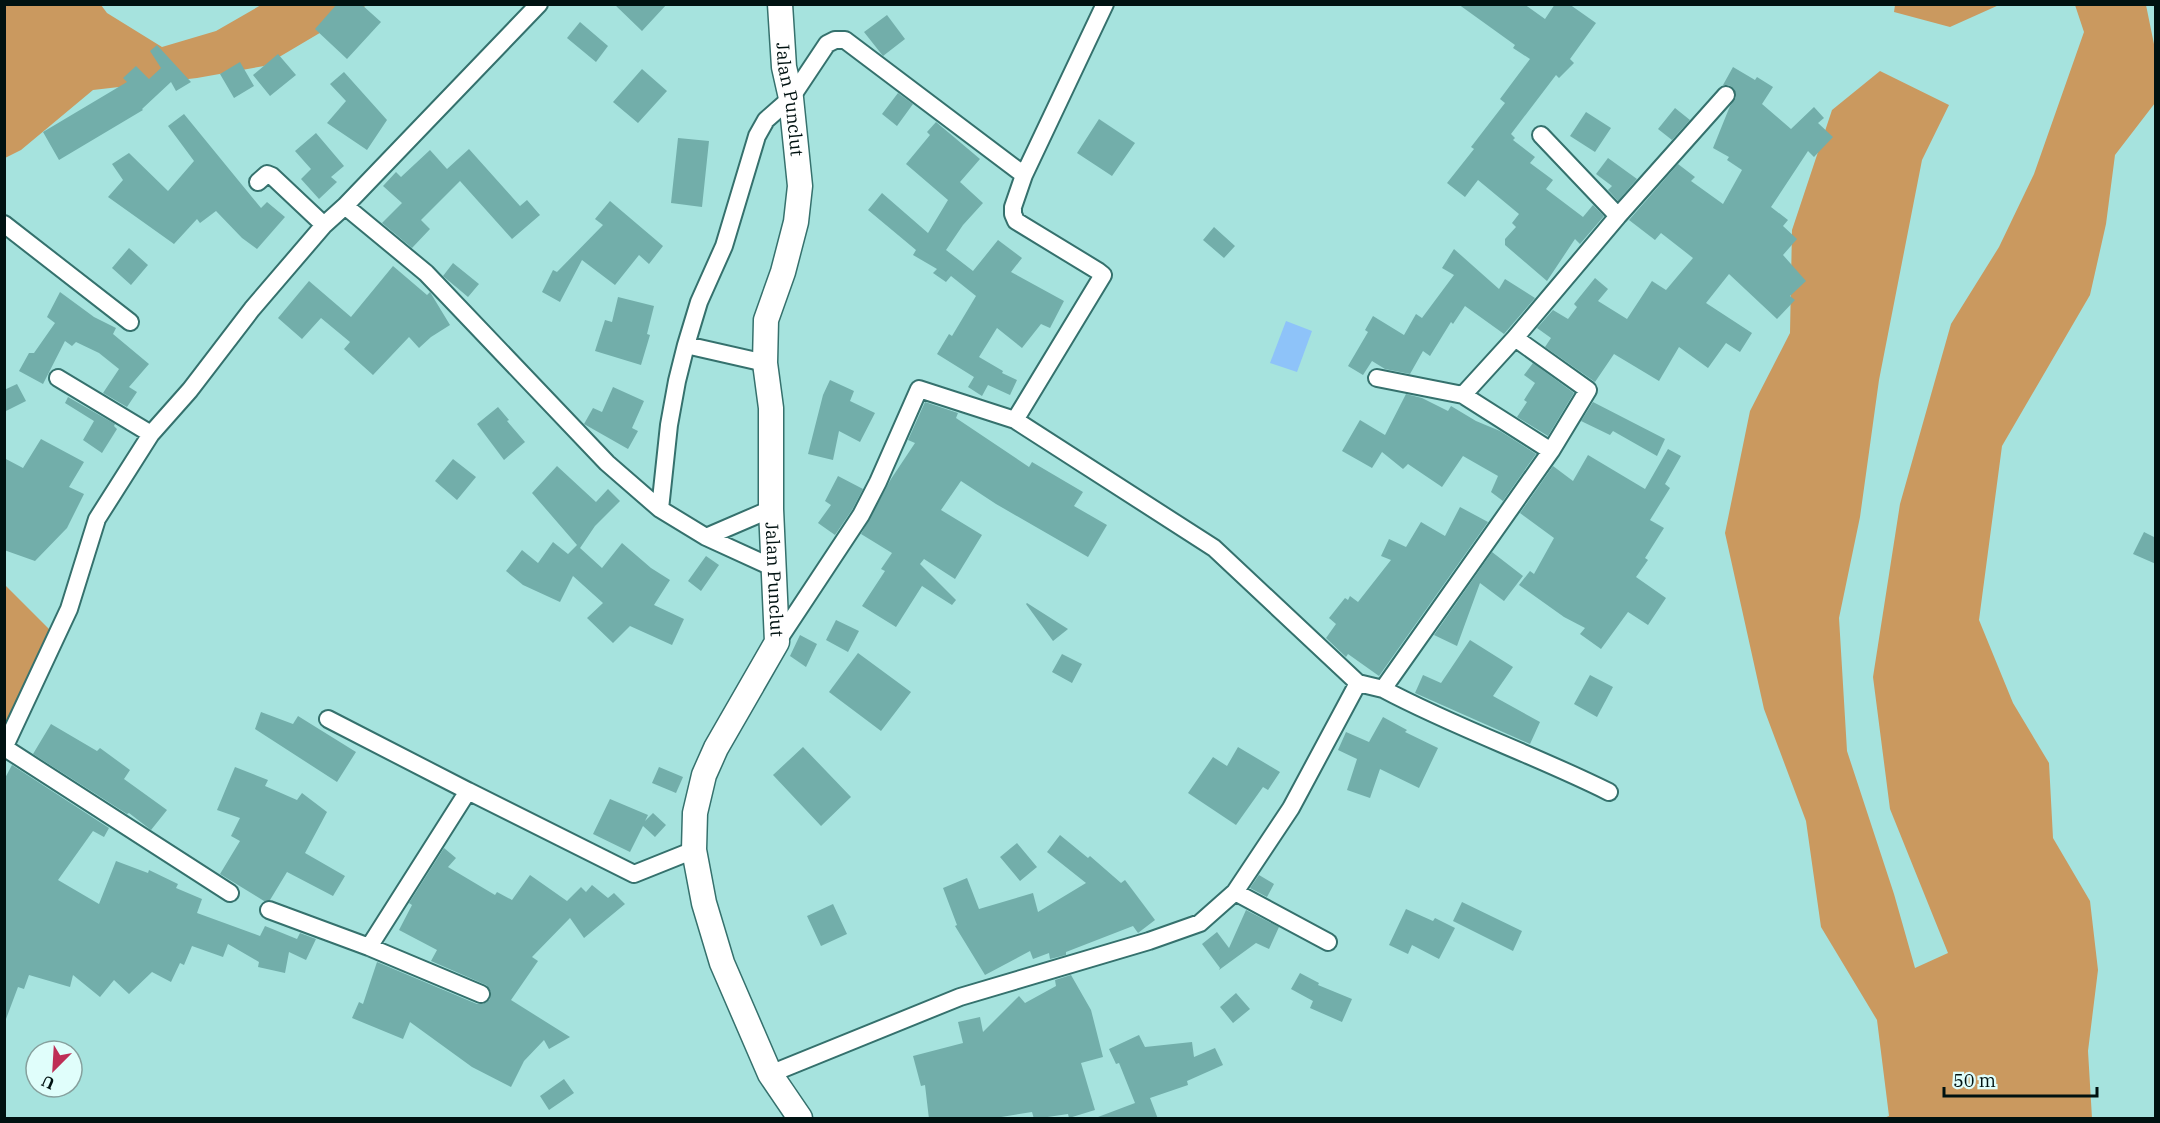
<svg xmlns="http://www.w3.org/2000/svg" width="2160" height="1123" font-family="'IBM Plex Serif',serif">
	<style>
		.forest { fill: #ca995f }
		.water { fill: #8ec3f9 }
		.building { fill: #72aeaa }
		.lines { fill: none; stroke-linecap: round; stroke-linejoin: round }
		.street-casing { stroke: #35716d; stroke-width: 20 }
		.secondary-casing { stroke: #35716d; stroke-width: 27 }
		.street { stroke: #fff; stroke-width: 16 }
		.secondary { stroke: #fff; stroke-width: 24 }
		.labels { text-anchor: middle; stroke-width: 4.5; stroke-linejoin: round; paint-order: stroke }
		.street-label { font-size: 18px; fill: #001211; stroke: #e0fefb }
	</style>
	<rect width="100%" height="100%" fill="#a6e3de"/>
	<path class="forest" d="M4 5H101L107 13 162 47 216 31 261 5H367L264 66 197 78 93 90 21 150 5 158Z
		M1895 5V4L1999 5 1950 27 1894 12Z
		M2075 5H2146L2155 49V103L2115 155 2106 224 2090 295 2002 446 1979 620 2013 703 2049 763 2053 838 2090 901 2098 970 2088 1051 2092 1118H1884L1889 1116 1877 1020 1821 927 1806 821 1764 709 1725 533 1750 411 1790 333 1792 230 1832 110 1880 71 1949 105 1922 160 1879 380 1860 517 1839 618 1847 751 1894 894 1915 968 1948 953 1890 809 1873 677 1900 504 1951 324 1999 247 2034 174 2084 32Z
		M5 585 51 631 5 728Z"/>
	<path class="water" d="M1286 321 1312 331 1297 372 1270 363Z"/>
	<path class="building" d="M337 4H361L381 22 347 59 315 29Z
		M614 4H667L642 31Z
		M1458 4H1524L1545 19 1555 4H1569L1596 23 1570 59 1574 63 1559 78 1556 75 1511 134 1515 138 1513 140 1535 157 1530 163 1553 180 1546 189 1583 217 1593 205 1604 216 1580 244 1575 239 1547 281 1505 245V239L1516 227 1512 223 1519 214 1478 180 1465 197 1447 183 1474 149 1471 147 1505 103 1500 99 1530 59 1513 48 1515 45Z
		M887 15 905 39 883 56 864 32Z
		M580 22 608 46 596 62 567 38Z
		M157 45 191 82 176 91 171 82 142 109 143 110 59 160 43 132 127 82 123 78 136 66 149 79 161 68 150 51Z
		M278 54 296 75 270 96 253 75Z
		M240 62 254 86 234 98 220 74Z
		M1733 67 1755 80 1757 77 1773 87 1762 104 1791 129 1814 107 1824 118 1818 123 1833 137 1814 157 1808 151 1771 207 1788 220 1783 226 1797 239 1783 255 1806 281 1790 296 1795 300 1777 319 1729 274 1706 303 1752 333 1740 352 1726 343 1708 368 1679 347 1659 381 1614 354 1595 382 1545 347 1551 338 1537 328 1553 310 1568 319 1577 307 1574 304 1595 278 1608 289 1598 301 1627 319 1652 281 1666 290 1693 258 1661 233 1655 240 1629 220 1678 164 1695 177 1691 181 1723 204 1742 170 1727 160 1729 157 1713 148 1730 106 1736 98 1733 88 1729 85H1723Z
		M642 69 667 91 638 123 613 102Z
		M344 72 387 120 367 150 327 123 346 101 330 84Z
		M898 93 913 104 897 126 882 114Z
		M1675 108 1690 120 1672 140 1658 129Z
		M1586 112 1611 128 1595 152 1570 136Z
		M184 114 261 208 267 202 285 217 257 249 242 238 216 211 200 223 197 219 174 244 108 197 123 180 112 164 129 153 168 191 194 161 168 126Z
		M1099 119 1135 143 1112 176 1077 153Z
		M936 122 980 159 960 182 983 203 963 225 946 250 973 271 998 240 1022 258 1011 272 1064 301 1050 328 1041 324 1022 348 997 328 979 357 1003 371 1002 373 1017 380 1010 395 988 385 982 396 968 387 974 377 937 354 949 334 952 336 976 296 951 276 946 282 933 273 937 269 913 255 916 250 868 210 882 193 928 233 948 200 906 164 930 135 927 132Z
		M316 133 344 166 331 177 337 182 319 199 301 179 311 169 295 151Z
		M678 138 709 141 702 207 671 203Z
		M469 149 520 206 527 200 540 215 512 239 460 181 421 220 430 229 412 248 382 223 402 203 383 186 396 172 401 177 430 150 447 169Z
		M1608 158 1637 179 1618 201 1608 190 1612 186 1596 174Z
		M610 201 663 246 649 264 639 255 615 285 582 260 560 302 542 292 553 270 557 272 603 225 595 219Z
		M1214 227 1235 246 1224 258 1203 240Z
		M129 248 148 265 131 285 112 268Z
		M1454 249 1499 289 1505 279 1535 298 1504 334 1465 306 1453 324 1451 322 1430 356 1423 351 1410 374 1385 369 1372 361 1363 375 1348 366 1368 332 1365 330 1373 316 1404 335 1416 314 1422 318 1454 275 1442 268Z
		M453 263 479 284 468 297 443 276Z
		M393 266 427 295 430 292 450 325 431 337 419 348 409 337 373 375 344 349 350 342 321 318 302 339 278 318 309 281 351 317Z
		M60 292 94 317 116 328 113 334 149 364 129 387 137 392 127 407 103 393 119 369 99 353 76 342 72 346 65 341 43 384 19 371 29 353H34L55 323 47 317Z
		M618 297 654 306 647 334 650 335 641 365 595 351 605 320 612 322Z
		M1533 363 1574 393 1548 436 1517 417 1527 402 1524 400 1535 383 1524 375Z
		M830 380 854 391 850 401 875 413 860 442 839 431 833 460 808 454 823 395Z
		M17 384 26 401 4 412V390Z
		M613 387 644 401 632 428 638 431 628 449 584 424 593 408 602 412Z
		M1406 394 1422 398 1448 411 1451 406 1476 421 1500 431 1536 454 1503 501 1491 492 1498 476 1463 456 1442 487 1408 464 1403 469 1382 452 1372 468 1342 451 1360 420 1385 435Z
		M68 397 115 424 114 426 117 429 102 453 83 440 94 421 65 403Z
		M925 402 958 413 956 418 1029 467 1032 462 1083 492 1074 506 1107 525 1088 557 996 504 961 481 941 510 982 535 955 579 924 559 920 564 956 600 952 605 922 586 896 627 862 606 885 571 881 569 892 553 861 534 891 479 915 443 908 440Z
		M1593 402 1665 439 1657 456 1613 431 1610 435 1581 421Z
		M498 407 509 420 507 421 525 442 504 460 477 424Z
		M41 439 84 462 69 487 84 494 67 528 35 561 4 550V458L23 468Z
		M1668 449 1681 456 1665 484 1670 488 1650 520 1664 528 1645 558 1648 560 1636 577 1666 598 1648 625 1628 612 1601 649 1580 634 1585 628 1564 617 1519 585 1530 571 1534 574 1554 538 1520 513 1553 466 1573 481 1588 455 1645 489Z
		M453 459 476 477 457 500 435 481Z
		M557 466 596 502 608 489 620 501 595 526 580 548 602 568 622 543 651 568 670 580 654 605 684 619 672 645 630 626 613 643 587 618 603 603 573 576 560 602 523 585 506 571 522 550 538 563 553 542 568 554 577 545 532 493Z
		M838 476 863 489 852 510 835 535 818 523 831 505 825 501Z
		M1460 507 1488 522 1379 676 1348 654 1346 657 1326 638 1336 624 1329 618 1345 598 1348 600 1350 596 1358 602 1391 560 1381 556 1389 539 1406 547 1421 522 1445 536Z
		M2144 532 2156 538V564L2133 554Z
		M1492 552 1523 576 1504 601 1480 583 1457 646 1434 635Z
		M706 556 719 565 701 591 688 581Z
		M1027 603 1068 629 1053 641 1026 604Z
		M836 620 859 631 848 652 826 640Z
		M800 635 817 644 806 667 790 656Z
		M1470 640 1513 667 1493 696 1540 722 1530 744 1415 693 1423 675 1441 683Z
		M858 653 911 692 881 731 829 692Z
		M1062 654 1082 664 1072 683 1052 672Z
		M1590 675 1613 687 1597 717 1574 704Z
		M261 712 293 724 298 716 356 752 337 782 255 729Z
		M1383 717 1407 730 1405 732 1438 748 1419 788 1380 769 1370 798 1347 790 1357 759 1338 750 1346 732 1369 742Z
		M51 724 97 751 100 748 130 770 124 779 167 810 151 830 129 813 127 814 33 754Z
		M803 747 851 797 821 826 773 775Z
		M1238 747 1280 772 1268 790 1263 787 1236 825 1188 793 1213 757 1227 766Z
		M12 765 109 828 104 837 93 831 58 880 99 904 116 861 148 873 149 870 178 884 176 888 202 899 197 913 260 936 265 926 297 939 300 933 316 939 306 960 289 952 285 973 258 967 259 962 228 944 223 957 192 946 184 965 180 963 171 982 152 972 129 994 114 980 100 997 73 975 70 987 29 975 24 989 18 987 6 1019H4V780Z
		M235 767 268 780 265 786 297 800 302 793 327 812 305 853 345 876 333 896 287 872 270 900 264 901 220 874 240 841 231 836 240 818 217 810Z
		M659 767 683 777 676 793 652 783Z
		M610 799 648 815 645 821 653 813 666 825 655 837 643 826 630 852 593 834Z
		M1060 835 1088 858 1090 856 1121 883 1125 880 1155 920 1138 933 1133 926 1066 952V955L1050 959 1049 953 1033 959 1030 951 985 975 955 926 957 925 943 888 967 878 979 909 1033 893 1038 912 1086 883 1047 852Z
		M1017 843 1037 867 1020 881 1000 857Z
		M444 848 456 858 448 867 495 895 497 892 512 900 530 875 567 901 581 887 586 892 592 885 608 898 614 893 625 904 584 938 570 918 532 957 538 961 511 1000 570 1037 549 1049 544 1040 524 1061 511 1087 472 1067 410 1022 403 1039 352 1018 359 1002 363 1004 377 962 477 1004H483L490 999 491 992 486 985 431 961 437 950 399 930 412 905 409 903Z
		M1259 875 1274 884 1267 897 1250 888Z
		M1462 902 1522 931 1513 951 1453 921Z
		M833 904 847 934 821 946 807 916Z
		M1406 909 1433 921 1435 918 1455 928 1439 959 1412 945 1408 954 1389 945Z
		M1246 910 1279 927 1269 949 1256 943 1219 970 1220 968 1202 944 1217 932 1229 948Z
		M1300 973 1319 983 1318 985 1352 999 1342 1022 1310 1008 1313 1001 1291 989Z
		M1071 975 1091 1010 1103 1057 1081 1063 1095 1110 1069 1118 1068 1114 1034 1119 1032 1112 989 1119H929L925 1085 921 1086 913 1056 963 1043 958 1022 980 1017 983 1032 1019 996 1025 1003 1056 986 1055 980Z
		M1236 993 1250 1009 1233 1023 1220 1007Z
		M1139 1035 1145 1047 1192 1042 1194 1057 1215 1048 1223 1065 1187 1081 1188 1085 1150 1098 1158 1119H1098V1117L1135 1103 1119 1063 1116 1064 1109 1049Z
		M564 1079 574 1093 549 1110 540 1096Z"/>
	<g class="lines">
		<defs>
			<path id="street" d="M1541 135 1618 216
				M258 182 267 174 272 176 324 225
				M345 206 426 273 607 463 660 509 706 537 774 568
				M4 224 130 322
				M686 345 765 363
				M58 378 151 434
				M1377 378 1463 395 1515 338 1618 216 1726 95
				M1463 395 1551 451
				M1015 420 1103 275 1098 271 1016 221 1013 214V207L1024 175 1105 4
				M660 509 669 425 677 381 686 345 699 302 724 246 757 136 766 120 791 98 827 44 835 40H845L1024 175
				M706 537 771 509
				M1358 683 1383 689 1551 451 1588 390 1515 338
				M1383 689C1456 728 1535 755 1609 792
				M328 719 468 791
				M4 748 69 609 97 519 151 434 190 390 252 309 324 225 345 206 539 4
				M5 748 230 893
				M1235 892 1328 942
				M269 910 369 947 481 994
				M369 947 468 791 634 874 694 850
				M770 1074 960 997 1149 941 1200 923 1235 892 1291 808 1358 683 1214 548 1015 420 919 389 878 482 861 515 777 642"/>
			<g id="secondary">
				<path id="s1" d="M780 4 784 67 791 98 800 186 796 222 783 272 766 320 765 363 771 408V509L777 642 716 748 704 775 695 813 694 850 704 903 722 963 770 1074 800 1118"/>
			</g>
		</defs>
		<use href="#street" class="street-casing"/>
		<use href="#secondary" class="secondary-casing"/>
		<use href="#street" class="street"/>
		<use href="#secondary" class="secondary"/>
	</g>
	<g class="labels">
		<g class="street-label">
			<text dy="6" stroke="none"><textPath href="#s1" startOffset="96">Jalan Punclut</textPath></text>
			<text dy="6" stroke="none"><textPath href="#s1" startOffset="582">Jalan Punclut</textPath></text>
		</g>
	</g>
	<rect width="2160" height="1123" fill="none" stroke="#001211" stroke-width="12"/>
	<g transform="translate(54 1069) rotate(204)"><circle r="28" fill="#e0fefb" stroke="#86a09d" stroke-width="1.5"/>
	<path d="M0-4.5L10 22L0 15L-10 22Z" fill="#be2e56"/>
	<text y="-9" font-size="16" font-weight="bold" text-anchor="middle" fill="#001211">U</text>
	</g>
	<path d="M1944 1087v9h153v-9" fill="none" stroke="#001211" stroke-width="3"/>
	<text x="1953" y="1087" font-size="18" fill="#001211" stroke="#e0fefb" stroke-width="4.5" paint-order="stroke">50 m</text>
</svg>
